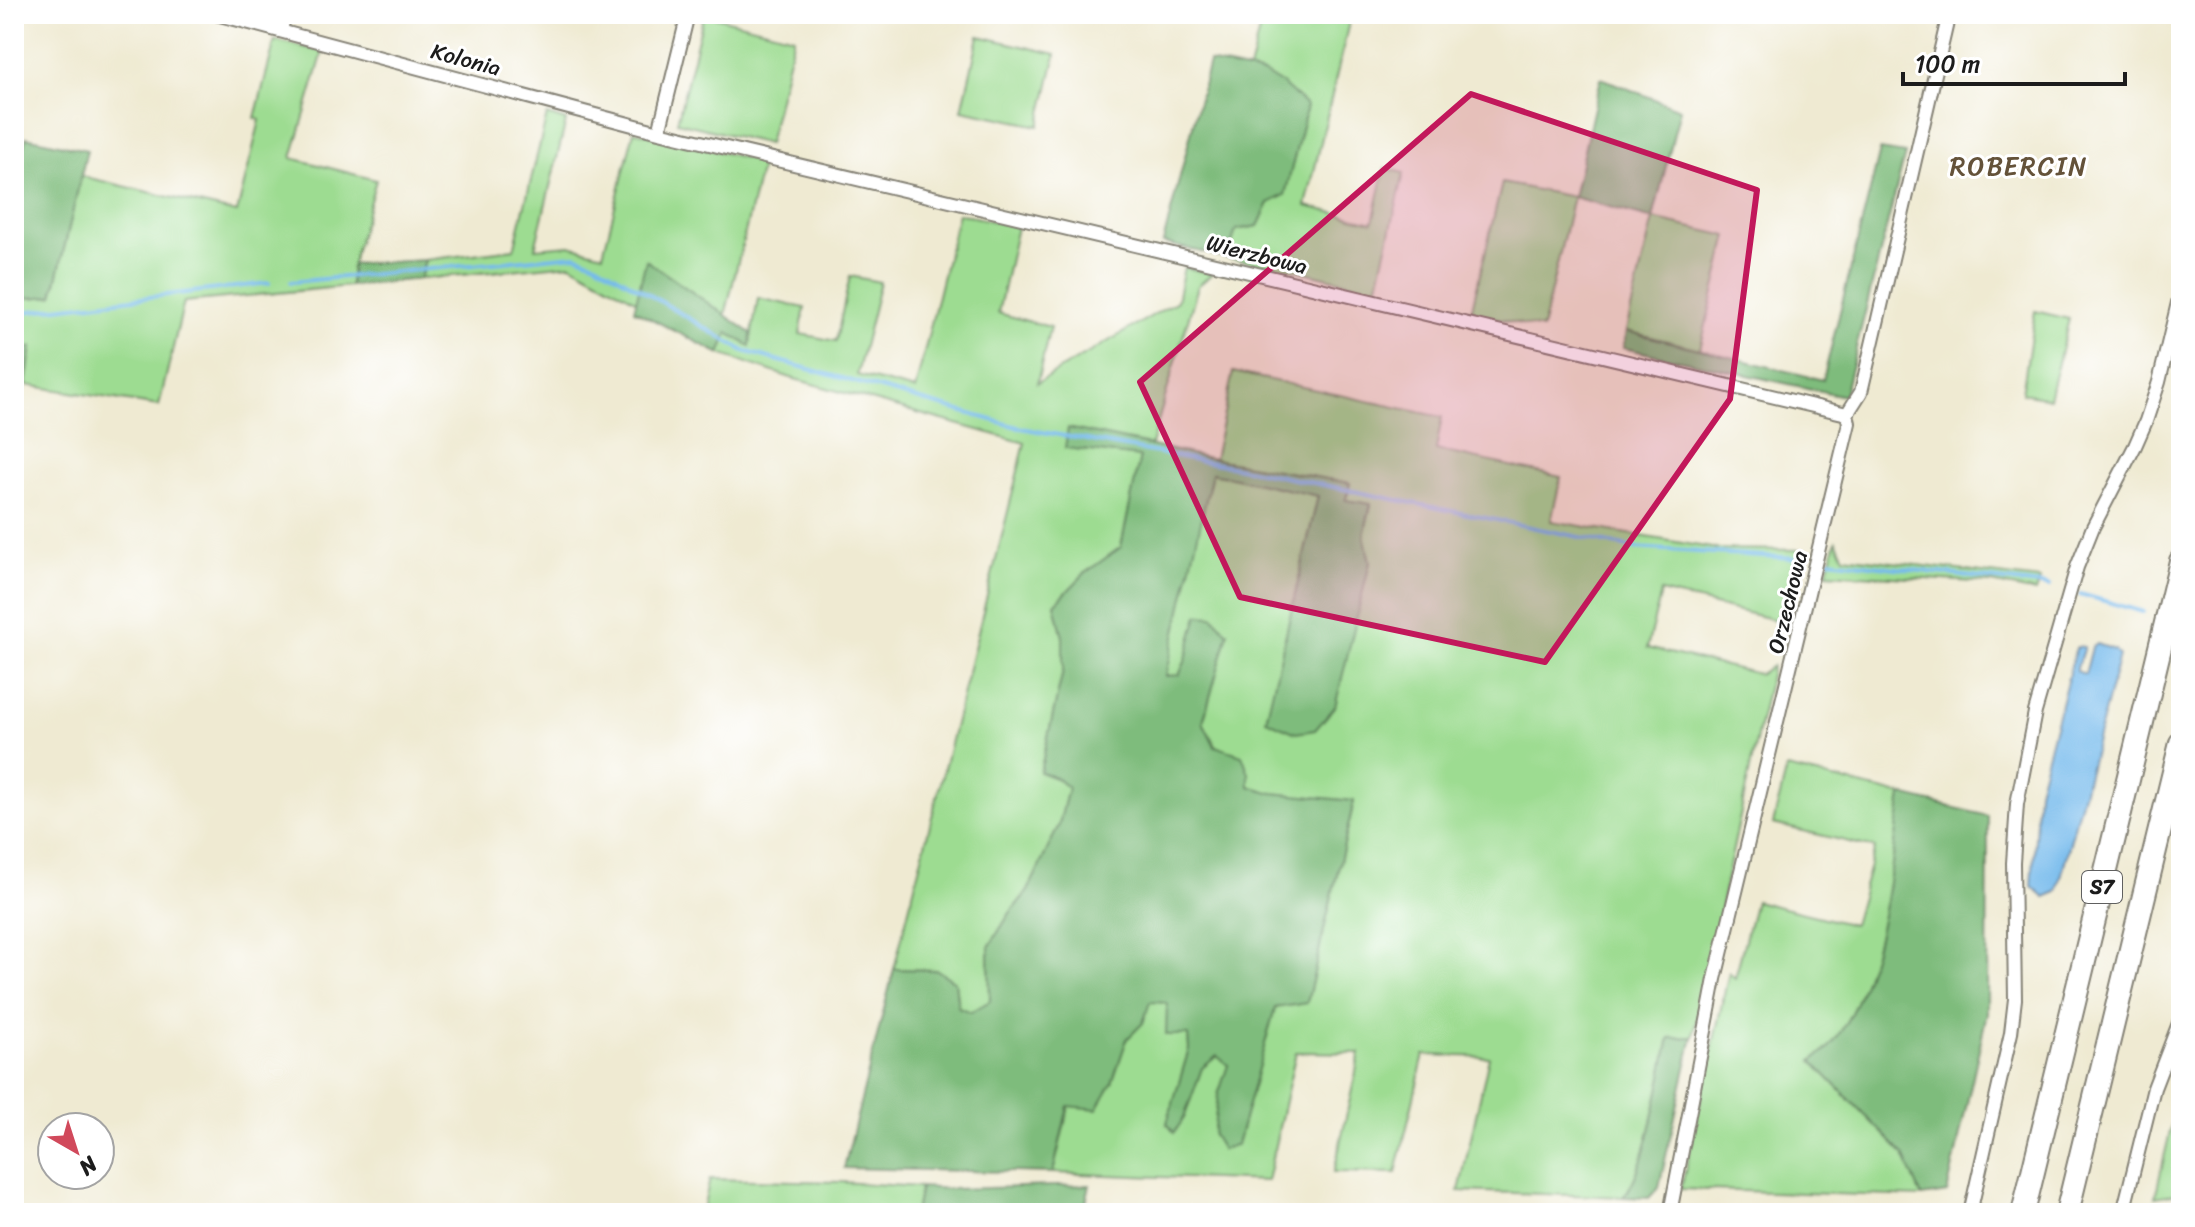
<svg xmlns="http://www.w3.org/2000/svg" width="2195" height="1227" font-family="Sriracha,sans-serif">
	<style>
		.green { fill: #9ddc91; stroke: #5c7c56; stroke-width: 2 }
		.forest { fill: #7ebc7b; stroke: #4d6c4c; stroke-width: 2 }
		.water { fill: #75baec; stroke: #486b84; stroke-width: 2 }
		.lines { fill: none; stroke-linecap: round; stroke-linejoin: round }
		.stream { stroke: #75baec; stroke-width: 4 }
		.minor-casing { stroke: #868377; stroke-width: 16 }
		.motorway-casing { stroke: #868377; stroke-width: 26 }
		.minor { stroke: #fff; stroke-width: 12 }
		.motorway { stroke: #fff; stroke-width: 22 }
		.marked { fill: #c2185b; fill-opacity: 0.2; stroke: #c2185b; stroke-width: 6; stroke-linejoin: round }
		.labels { text-anchor: middle; stroke-width: 6; stroke-linejoin: round; paint-order: stroke }
		.shield { fill: #fff; stroke: #606060; stroke-width: 2 }
		.shield-label { font-size: 20px; font-weight: bold; fill: #1c1c1c }
		.street-label { font-size: 22px; fill: #1c1c1c; stroke: #fff }
		.quarter-label { font-size: 26px; letter-spacing: 2px; fill: #645239; stroke: #fff }
	</style>
	<rect width="100%" height="100%" fill="#fff"/>
	<filter id="ink" filterUnits="userSpaceOnUse"><feTurbulence type="fractalNoise" baseFrequency=".0125" numOctaves="2"/><feDisplacementMap in="SourceGraphic" scale="16" xChannelSelector="R" yChannelSelector="G"/><feConvolveMatrix kernelMatrix="1 2 1 2 8 2 1 2 1" color-interpolation-filters="sRGB"/></filter>
	<filter id="wash" filterUnits="userSpaceOnUse"><feTurbulence type="fractalNoise" baseFrequency=".006" numOctaves="4" result="noise"/><feDisplacementMap in="SourceGraphic" scale="32" xChannelSelector="R" yChannelSelector="G"/><feGaussianBlur stdDeviation="1.8" result="paint"/><feColorMatrix in="noise" values="0 0 0 0 0 0 0 0 0 0 0 0 0 0 0 0 0 1.4 0 .05"/><feComposite in="paint" operator="in"/></filter>
	<g filter="url(#wash)">
		<rect width="100%" height="100%" fill="#efead2"/>
		<path class="green" d="M704 14 794 37 768 144 677 122Z
			M1263 14H1351L1306 206 1373 222 1385 168 1404 173 1377 289 1291 269 1227 258 1236 230 1258 226 1269 203 1265 74 1249 71Z
			M979 36 1056 54 1039 126 962 110Z
			M275 40 323 52 292 158 376 180 352 264 350 286 184 302 159 406 26 385 32 347 14 349V299L53 296 81 176 237 213 260 120 255 118Z
			M547 115 566 121 535 248 570 245 603 254 634 131 762 162 725 316 647 261 637 301 571 264 420 279 425 260 514 249Z
			M1502 183 1573 197 1542 329 1471 312Z
			M958 213 1017 227 998 313 1050 327 1037 383 1177 301 1184 267 1212 274 1198 286 1151 445 1068 429 1066 448 1140 457 1121 547 1085 573 1055 604 1063 637V671L1040 772 1056 778 1068 788 1059 825 1028 891 1010 913 989 947 990 1001 971 1012 958 1007 955 982 937 970 894 969 1025 443 791 378 720 354 728 333 750 345 758 298 805 308 800 334 836 341 850 276 880 282 857 375 915 390Z
			M1653 219 1728 236 1700 349 1626 331Z
			M2035 311 2069 319 2049 398 2022 393Z
			M1233 372 1442 417 1436 450 1561 477 1551 521 1718 549 1806 550 1784 622 1661 592 1647 648 1759 674 1772 666 1693 1037 1670 1038C1661 1076 1647 1171 1623 1197L1459 1191 1489 1057 1424 1055 1396 1173 1334 1172 1360 1053 1296 1052 1267 1181 1053 1173 1069 1106 1112 1083 1127 1039 1143 1023 1149 1002H1167L1168 1025 1188 1034 1189 1049 1167 1124 1184 1118 1202 1068 1217 1056 1229 1066 1218 1095 1237 1144 1275 1007 1307 1002 1354 802C1322 795 1280 802 1250 786 1235 778 1211 738 1203 722L1228 633 1185 662 1179 676 1165 677 1212 472 1318 496 1266 720 1334 707 1370 562 1364 535 1371 505 1346 500 1350 483 1214 459Z
			M1836 541 1844 556 2040 580 2036 592 1992 583 1827 573Z
			M1787 768 1902 795C1891 873 1881 974 1835 1040 1830 1048 1820 1055 1812 1061L1904 1155 1922 1197 1681 1189 1729 972 1735 978 1755 901 1853 925 1875 848 1773 824Z
			M2181 1084V1193L2155 1197Z
			M710 1179 841 1182 920 1187 915 1213H702Z"/>
		<path class="forest" d="M1209 62 1265 74 1283 85 1307 106 1285 195 1269 203 1258 226 1236 230 1227 258 1163 243Z
			M1601 78 1680 109 1653 219 1573 197Z
			M26 137 87 150 53 296 14 299V187Z
			M1880 150 1905 154 1844 396 1623 348 1626 331 1823 380Z
			M425 260 420 279 350 286 352 264Z
			M646 260 751 333 750 346 728 333 720 354 634 310Z
			M32 347 14 436V349Z
			M1068 428 1214 459 1350 483 1346 500 1371 504 1364 535 1370 562 1335 707 1315 730 1296 733 1266 720 1318 496 1212 473 1166 676 1179 675 1185 662 1198 615 1213 616 1228 633 1203 722 1215 746 1242 755 1249 773V786L1273 793 1354 801 1307 1003 1275 1008 1237 1144 1222 1150 1213 1135 1218 1095 1228 1065 1217 1056 1202 1068 1184 1118 1174 1133 1167 1123 1189 1049 1188 1035H1166L1167 1003 1150 1002 1143 1023 1127 1039 1112 1083 1097 1109 1068 1106 1053 1173 844 1168 894 969 937 970 955 982 958 1007 971 1012 990 1001 989 947 1010 913 1028 891 1059 825 1068 788 1056 778 1040 772 1063 671V637L1055 604 1085 573 1121 547 1140 457 1065 448Z
			M1902 795 1988 816 1987 1013 1947 1193 1922 1197 1904 1155 1812 1061C1820 1055 1830 1048 1835 1040 1881 975 1891 872 1902 795Z
			M1693 1037 1659 1187 1649 1198 1623 1197C1647 1171 1661 1076 1670 1038Z
			M1090 1185 1083 1213H915L920 1187 953 1189Z"/>
		<path class="water" d="M2097 644 2115 650 2119 656 2057 892 2045 897 2032 886 2038 790 2075 651 2077 646 2084 647 2076 671 2085 674 2092 648Z"/>
		<g class="lines">
			<path class="stream" d="M291 282 576 255 596 263 744 351 1021 428 1230 466 1634 548 1795 558
				M14 313 269 283
				M1829 560 2049 586
				M2080 594 2143 612"/>
		</g>
	</g>
	<g filter="url(#ink)">
		<g class="lines">
			<defs>
				<path id="minor" d="M216 14 659 132 1847 414
					M281 30 285 14
					M659 132 688 14
					M1847 414 1861 392 1949 14
					M1670 1213 1715 979 1849 423 1847 414
					M1970 1213 2011 1033 2015 999 2013 863 2017 804 2035 712 2077 567 2093 527 2135 446 2146 421 2159 382 2181 290
					M2123 1213 2154 1088 2181 1018"/>
				<path id="motorway" d="M2023 1213 2181 561
					M2067 1213 2181 743"/>
			</defs>
			<use href="#minor" class="minor-casing"/>
			<use href="#motorway" class="motorway-casing"/>
			<use href="#minor" class="minor"/>
			<use href="#motorway" class="motorway"/>
		</g>
	</g>
	<path class="marked" d="M1471 94 1757 190 1730 399 1545 662 1240 597 1140 382Z"/>
	<g class="labels">
		<rect class="shield" x="2082" y="871" width="40" height="32" rx="6"/>
		<g class="shield-label">
			<text x="2102" y="894">S7</text>
		</g>
		<g class="street-label">
			<text transform="translate(466 59) rotate(15)" y="8">Kolonia</text>
			<text transform="translate(1257 254) rotate(14)" y="8">Wierzbowa</text>
			<text transform="translate(1787 602) rotate(-76)" y="8">Orzechowa</text>
		</g>
		<g class="quarter-label">
			<text x="2019" y="175">ROBERCIN</text>
		</g>
	</g>
	<rect width="2195" height="1227" fill="none" stroke="#fff" stroke-width="48"/>
	<g transform="translate(76 1151) rotate(141)"><circle r="38" fill="#ffffff" stroke="#a4a4a4" stroke-width="2"/>
	<path d="M0-6L14 30L0 20L-14 30Z" fill="#d1495b"/>
	<text y="-12" font-size="22" font-weight="bold" text-anchor="middle" fill="#1c1c1c">N</text>
	</g>
	<path d="M1903 72v12h222v-12" fill="none" stroke="#1c1c1c" stroke-width="4"/>
	<text x="1915" y="72" font-size="24" fill="#1c1c1c" stroke="#ffffff" stroke-width="6" paint-order="stroke">100 m</text>
</svg>
